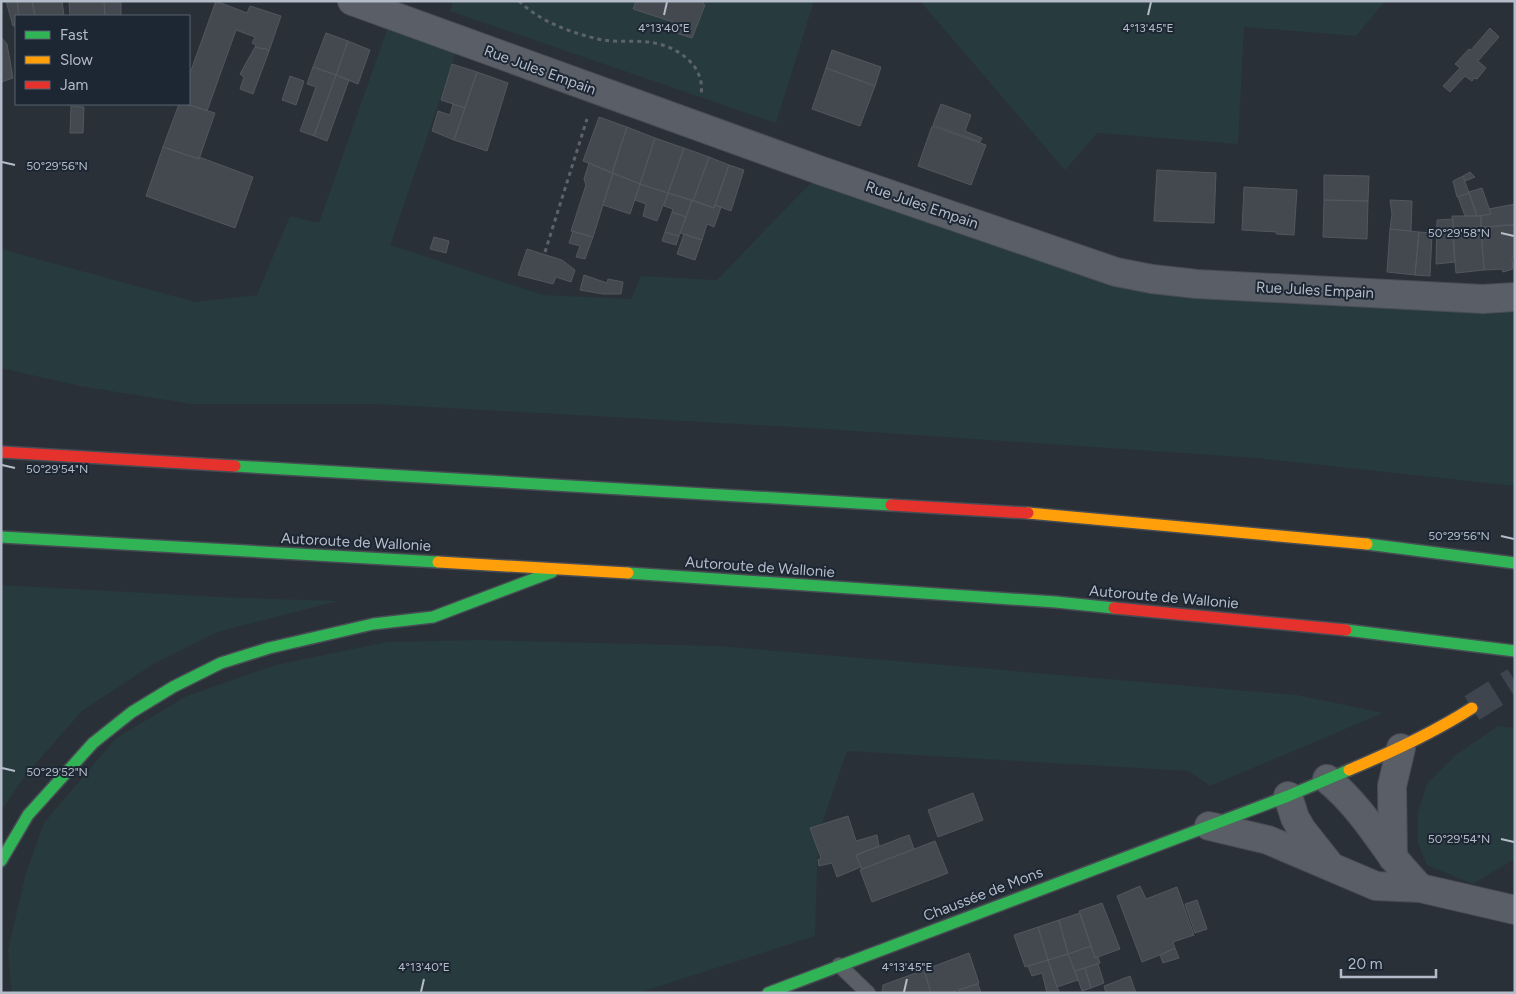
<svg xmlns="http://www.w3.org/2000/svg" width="1516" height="994" font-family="Figtree,sans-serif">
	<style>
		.green { fill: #273a3e }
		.building { fill: #444950; stroke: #52575f }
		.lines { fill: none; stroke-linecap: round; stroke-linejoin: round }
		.primary-tunnel { stroke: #3f454e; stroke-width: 28; stroke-dasharray: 28 14; stroke-linecap: butt }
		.lane-casing { stroke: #484c53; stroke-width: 16 }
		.street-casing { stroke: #484c53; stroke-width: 30 }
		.fast-casing { stroke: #484c55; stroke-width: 14 }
		.slow-casing { stroke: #484c55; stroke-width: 14 }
		.jam-casing { stroke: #484c55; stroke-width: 14 }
		.path { stroke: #5d636a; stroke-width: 3; stroke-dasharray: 4 4; stroke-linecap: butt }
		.lane { stroke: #5a5e66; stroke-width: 14 }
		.street { stroke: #5a5e66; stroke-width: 28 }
		.fast { stroke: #30b455; stroke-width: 11 }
		.slow { stroke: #ff9f0a; stroke-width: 11 }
		.jam { stroke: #e5322d; stroke-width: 11 }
		.ticks { fill: none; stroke: #b4bcc9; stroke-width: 2 }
		.labels { text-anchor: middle; stroke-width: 4; stroke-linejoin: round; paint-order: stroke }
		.street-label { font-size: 15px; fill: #b4bcc9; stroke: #1d2633 }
		.ticks-label { font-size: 12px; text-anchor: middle; fill: #b4bcc9; stroke: #1d2633; stroke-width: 4; stroke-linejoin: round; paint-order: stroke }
	</style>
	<rect width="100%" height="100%" fill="#2a3038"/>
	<path class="green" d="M453 1H814L776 123 450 11Z
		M920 1H1385L1356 36 1244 27 1238 144 1097 133 1065 170Z
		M392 16 460 41 390 245 543 295 631 299 641 276 717 280 822 171 1116 272 1515 297V486L1256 458 810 428 376 404H191L80 386 1 368V249L195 302 257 295 290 216 319 223Z
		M1 585 220 597 338 601 217 632 155 663 82 711 25 776 1 811Z
		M480 640 719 646 1297 695 1383 713 1210 786 1189 771 847 751 818 835 815 936 638 993H12L8 950 26 873 44 823 116 738 187 696 275 665 388 642Z
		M1498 726 1515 728V861H1511L1473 884 1427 865 1418 843V812L1427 784 1456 755Z"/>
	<path class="building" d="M6 1H17L19 16H16V26H13Z
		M17 1H32L35 16H19Z
		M32 1H62L64 16H35Z
		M69 1H104L105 16H70Z
		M104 1H121V16H105Z
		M216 1 247 13 250 6 281 16 269 51 265 48 264 49 255 47 256 45 252 43 255 37 236 30 207 111 186 104H189V76Z
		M636 1H704L703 4 705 5 692 38 670 31 673 22 633 9Z
		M1490 28 1499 37 1478 61 1486 68 1477 79 1474 78 1472 81 1465 76 1450 92 1443 86 1460 68 1455 64 1469 49 1471 50Z
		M326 33 348 41 336 75 313 67Z
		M1 37 7 44 13 78 1 82V66L3 65 1 59Z
		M348 41 370 50 358 84 336 75Z
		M255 47 264 49 265 48 269 51 253 94 240 89 244 77 240 74Z
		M832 50 881 67 875 86 826 68Z
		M452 64 477 72 465 108 441 100Z
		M313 67 336 75 314 136 300 131 316 87 307 84Z
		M826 68 875 86 860 126 812 109Z
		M477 72 508 83 487 151 454 140Z
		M336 75 349 80 327 141 314 136Z
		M290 76 304 81 296 105 282 100Z
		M179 104H186L215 113 199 159 163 147Z
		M453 104 465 108 454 140 432 131 438 111 450 115Z
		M941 104 971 115 965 131 982 138 980 142 933 125Z
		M71 106 84 107 83 133H70Z
		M599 117 627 127 612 173 583 161Z
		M932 126 986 145 971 185 918 166Z
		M627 127 655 138 640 184 612 173Z
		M655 138 684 148 668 193 640 184Z
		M163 147 199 159V157L253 177 235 228 146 196Z
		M684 148 709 157 693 201 668 193Z
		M709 157 729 165 714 208 693 201Z
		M589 163 613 173 593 237 571 231 586 185 584 179Z
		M729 165 744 170 731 211 715 205Z
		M1157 170 1216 173 1214 223 1154 221Z
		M1470 172 1475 177 1465 181 1463 176Z
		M613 173 640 184 630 214 603 205Z
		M1324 175 1369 176 1368 201 1324 200Z
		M1463 176 1469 193 1457 197 1453 181Z
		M640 184 668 193 657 221 643 216 646 204 635 200Z
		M1244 187 1297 190 1294 235 1276 234 1277 232 1242 230Z
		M1482 188 1491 214 1477 216 1469 192Z
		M668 193 692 200 686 217 672 212 673 209 664 206Z
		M1469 193 1477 216H1465L1458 197Z
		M692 200 714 208 715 205 721 207 714 227 707 224 702 240 680 233Z
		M1324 200 1368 201 1367 239 1323 237Z
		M1390 200 1412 201 1411 231 1390 229 1392 214Z
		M1515 204V225L1481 227V216L1491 214 1489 209Z
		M672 212 686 217 679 236 665 232Z
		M1452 216H1481V227L1454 230Z
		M1453 219 1455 262 1436 264 1437 220Z
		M1506 225H1515V258H1512L1513 269 1503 272 1502 269 1484 270 1481 228Z
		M1481 228 1484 270 1456 273 1452 230Z
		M1390 229 1419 232 1415 275 1387 272Z
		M573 231 593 237 585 259 576 257 580 246 569 243Z
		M665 232 679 236 676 245 662 241Z
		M1419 232 1432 233 1430 276 1415 275Z
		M684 234 702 240 695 260 677 254Z
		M434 237 449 241 446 253 430 249Z
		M527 249 562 260 575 270 571 282 556 277 553 284 518 275Z
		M584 275 607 283 608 279 623 282 621 294H603L580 290Z
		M973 793 983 820 938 837 928 810Z
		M848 816 856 841 877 835 879 846 856 855 861 867 837 877 832 863 819 866 818 860 821 858 810 828Z
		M909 835 914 849 862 869 856 855Z
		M935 841 948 873 872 902 860 870Z
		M1140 886 1146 899 1177 887 1194 935 1173 942 1175 948 1165 953 1142 962 1117 896Z
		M1197 900 1207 929 1195 933 1185 904Z
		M1102 903 1120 949 1095 958 1079 911Z
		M1080 913 1091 946 1068 954 1059 920Z
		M1059 920 1068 954 1048 960 1038 927Z
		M1038 927 1048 960 1025 967 1014 935Z
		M1091 946 1095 958 1098 957 1100 963 1075 971 1068 954Z
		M1175 948 1179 958 1163 963 1160 955Z
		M969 953 979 983 950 993H931L924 970Z
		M1068 954 1078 980 1057 987 1048 960Z
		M1048 960 1057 987 1060 993H1047L1042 973 1032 976 1028 966Z
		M1098 964 1104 983 1091 988 1085 968Z
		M1085 968 1091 988 1082 991 1075 971Z
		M924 970 931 993H882L883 985Z
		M1130 976 1136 993H1106L1104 986Z
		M978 984 981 993H960L959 990Z"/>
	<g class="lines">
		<path class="primary-tunnel" d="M1472 708 1515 681"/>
		<defs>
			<path id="lane" d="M839 965 868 993"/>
			<path id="street" d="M352 1 822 171 1116 272 1152 279 1197 284 1483 299 1515 297
				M1327 779C1354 801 1372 828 1392 856 1401 867 1411 878 1420 888
				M1288 796 1295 818 1302 830 1329 864
				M1209 826 1268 840 1376 886 1420 888 1515 910
				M1393 858 1392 786 1401 748"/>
			<path id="fast" d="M235 466 891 505
				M1 537 438 562
				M1367 544 1515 563
				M628 573 1056 602 1114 608
				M1346 630 1515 651
				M1 861 28 815 93 743 132 712 173 687 221 663 269 648 373 624 433 617 552 572
				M768 993 1288 796 1349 770"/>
			<path id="slow" d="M1028 513 1367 544
				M438 562 628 573
				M1349 770C1392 752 1433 733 1472 708"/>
			<path id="jam" d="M1 452 235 466
				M891 505 1028 513
				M1114 608 1346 630"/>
		</defs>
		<use href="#lane" class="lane-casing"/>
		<use href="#street" class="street-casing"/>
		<use href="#fast" class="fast-casing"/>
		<use href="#slow" class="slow-casing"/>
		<use href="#jam" class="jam-casing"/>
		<path class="path" d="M519 1C541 22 569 32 598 39 614 43 632 40 648 42 676 45 706 65 701 95
			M545 252 587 119"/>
		<use href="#lane" class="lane"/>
		<use href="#street" class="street"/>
		<use href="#fast" class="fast"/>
		<use href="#slow" class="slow"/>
		<use href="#jam" class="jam"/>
	</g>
	<path class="ticks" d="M664 15 667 2M1148 15 1151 2M2 162 15 165M1501 233 1514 236M2 465 15 468M1501 536 1514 539M2 768 15 771M1501 839 1514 842M421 992 424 979M904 992 907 979"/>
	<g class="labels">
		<g class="street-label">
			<text transform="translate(540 70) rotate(20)" y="5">Rue Jules Empain</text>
			<text transform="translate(922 205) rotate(19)" y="5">Rue Jules Empain</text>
			<text transform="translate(1315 290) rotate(3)" y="5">Rue Jules Empain</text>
			<text transform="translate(356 542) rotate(3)" y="5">Autoroute de Wallonie</text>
			<text transform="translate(760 567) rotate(4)" y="5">Autoroute de Wallonie</text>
			<text transform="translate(1164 597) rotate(5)" y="5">Autoroute de Wallonie</text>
			<text transform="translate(983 894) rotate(-21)" y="5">Chaussée de Mons</text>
		</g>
	</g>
	<g class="ticks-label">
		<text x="664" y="32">4°13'40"E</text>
		<text x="1148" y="32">4°13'45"E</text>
		<text x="57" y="170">50°29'56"N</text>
		<text x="1459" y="237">50°29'58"N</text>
		<text x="57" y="473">50°29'54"N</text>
		<text x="1459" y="540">50°29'56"N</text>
		<text x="57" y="776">50°29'52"N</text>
		<text x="1459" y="843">50°29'54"N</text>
		<text x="424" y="971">4°13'40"E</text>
		<text x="907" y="971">4°13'45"E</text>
	</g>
	<rect width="1516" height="994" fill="none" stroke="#b4bcc9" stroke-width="5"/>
	<rect x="15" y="15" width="175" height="90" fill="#1d2633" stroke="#59626f"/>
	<rect x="25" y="31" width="25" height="8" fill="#30b455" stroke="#59626f"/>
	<text x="60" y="40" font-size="15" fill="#b4bcc9">Fast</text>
	<rect x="25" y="56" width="25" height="8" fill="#ff9f0a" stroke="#59626f"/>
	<text x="60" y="65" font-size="15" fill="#b4bcc9">Slow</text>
	<rect x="25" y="81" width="25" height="8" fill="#e5322d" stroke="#59626f"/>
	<text x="60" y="90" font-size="15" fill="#b4bcc9">Jam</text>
	<path d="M1341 969v8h95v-8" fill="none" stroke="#b4bcc9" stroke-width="2.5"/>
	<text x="1348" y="969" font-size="15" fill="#b4bcc9" stroke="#1d2633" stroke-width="4" paint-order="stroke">20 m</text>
</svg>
